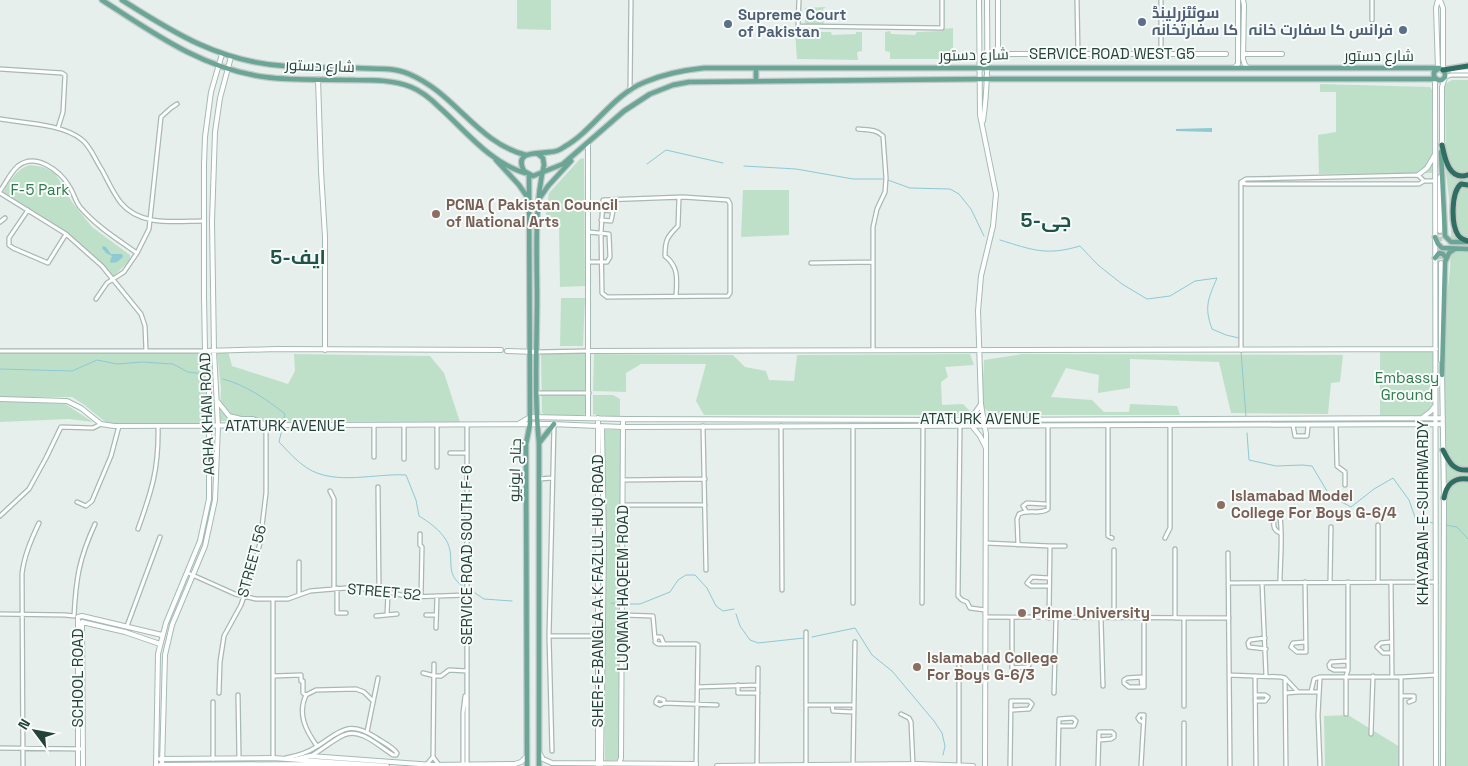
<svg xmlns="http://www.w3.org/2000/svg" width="1468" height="766" font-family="'Space Grotesk',Cairo,sans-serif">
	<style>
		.green { fill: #bfe0c8 }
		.water { fill: #8ec9d4 }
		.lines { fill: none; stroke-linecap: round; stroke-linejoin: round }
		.stream { stroke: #8ec9d4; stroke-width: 1 }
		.secondary-tunnel { stroke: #bfccc8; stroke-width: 4; stroke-dasharray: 4 2; stroke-linecap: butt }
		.street-casing { stroke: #a8b8b2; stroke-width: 5.5 }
		.secondary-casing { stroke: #a4bbb3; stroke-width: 6 }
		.primary-casing { stroke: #c2cac8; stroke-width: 7 }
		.highway-casing { stroke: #c2cac8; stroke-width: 8 }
		.street { stroke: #fff; stroke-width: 3 }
		.secondary { stroke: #fff; stroke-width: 4 }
		.primary { stroke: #6aa596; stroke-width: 4.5 }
		.highway { stroke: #2f6f62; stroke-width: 5 }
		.service-dot { fill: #5c6f8a; stroke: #f7fbf9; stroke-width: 2 }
		.education-dot { fill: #8d6e63; stroke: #f7fbf9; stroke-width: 2 }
		.labels { text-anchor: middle; stroke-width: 4; stroke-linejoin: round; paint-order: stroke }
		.service-label { font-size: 15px; font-weight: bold; fill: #4e5e75; stroke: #f7fbf9; text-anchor: start }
		.street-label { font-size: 15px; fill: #24423a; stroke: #f7fbf9 }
		.park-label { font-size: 15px; fill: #2d7a4b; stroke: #f7fbf9 }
		.education-label { font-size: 15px; font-weight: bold; fill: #785e54; stroke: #f7fbf9; text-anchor: start }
		.district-label { font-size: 20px; font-weight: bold; fill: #1f5548; stroke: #f7fbf9 }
	</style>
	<rect width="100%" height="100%" fill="#e6efeb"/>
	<path class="green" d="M517 0H551V30L517 29Z
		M826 7 823 9 824 26 805 25V8Z
		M953 28V59H890V52L885 51V32L890 31 891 34 915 35 917 32 942 31 943 29Z
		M795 32H831L832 35 856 34V32H862V51L857 52 858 60 797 59Z
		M1452 80H1468V766H1444V385L1447 295 1450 270 1451 242V214L1446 174 1445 84Z
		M1320 84 1430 87 1432 90V173L1319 174 1318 135 1336 132V92H1320Z
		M584 158 585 286 560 287 559 223 545 220 549 193 580 159Z
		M30 165 43 167 55 173 72 202 92 227 130 255V260L113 277 93 255 72 238 3 192C10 181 16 169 30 165Z
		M743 190H789V235L741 237Z
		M561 298H585L583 346H560Z
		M228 351 232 366 288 384 295 371 294 354 430 356 444 373 460 422 220 421 221 389 217 352Z
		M1380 351 1434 352V421L1380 422Z
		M203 352 207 396V425L108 424 83 404 72 397H0V353Z
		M541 353H585L586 413 584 415 546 416 542 413Z
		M594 354 733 355 745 367 766 371 769 380 794 381 797 355 970 354 974 365 945 367 948 377 941 382 942 405 963 404 970 411 966 415H704L696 401 706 364H641L626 373V392L593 391Z
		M1022 354 1343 355 1340 382 1331 383 1328 414 1231 413 1219 362 1130 359V388L1098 393 1099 375 1066 368 1051 397 1092 400 1104 412H1129L1130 404 1177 406 1180 415H991L982 405 984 360Z
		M593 395H613L620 399V416H600L593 414Z
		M0 401 65 404 93 422 69 419 0 422Z
		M603 430H621L619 760 605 761Z
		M1348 715 1400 747V766H1325L1324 716Z"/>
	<path class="water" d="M1212 128V132L1176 131V129Z
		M103 246 106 247 111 254H122L123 257 117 262 111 263 110 261 112 256 106 253 102 248Z"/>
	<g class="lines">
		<path class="stream" d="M647 164 666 150 723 163
			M744 166 796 169 853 179H885L910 188 950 189 959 194 971 209 984 236
			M1000 240C1033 250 1046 256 1080 246L1098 265 1122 284 1147 299 1170 296 1195 281 1217 278C1208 299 1204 307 1212 329L1226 335 1239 338
			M1241 351 1246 417
			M0 369 72 371 97 360 117 364 142 362 173 364 188 372 204 374
			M223 379C246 385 266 399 285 414L283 423
			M282 429 279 442C288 451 296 461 307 468 335 486 375 473 406 475L416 500 419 516C429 522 440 530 446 540 457 558 442 573 464 587
			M1247 433 1249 460 1276 466 1302 465 1312 466 1330 496 1351 507 1374 489 1393 478 1409 500 1416 520 1434 523
			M1445 525 1457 527 1468 539
			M475 593 484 599 512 601
			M611 603 620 604
			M626 604H640L670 592 678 580 686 575H695L707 588 716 606 723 611 734 609
			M736 614 740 626 750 640 758 643 804 638
			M812 637 855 628 872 655 892 671 934 721 942 733 945 746 943 755"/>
		<path class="secondary-tunnel" d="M1440 231 1441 263"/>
		<defs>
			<path id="street" d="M799 0 798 26 942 28V0
				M1077 0 1078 54
				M1372 0V20
				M1161 54V0
				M0 69 62 73 65 75 63 112 58 128
				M1452 71H1468
				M1445 77 1451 75H1468
				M630 91 631 0
				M0 119C24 123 62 124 81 139 91 146 95 160 102 170 108 181 113 193 121 203 141 227 176 221 204 221
				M858 129C868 130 876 129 883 136L886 178 885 192 877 209 873 227V350
				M1241 182 1246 184H1419L1424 181H1434
				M1241 182 1246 179 1418 175 1424 181
				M1241 182V350
				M0 191C6 183 10 173 18 166 36 152 60 171 69 186 74 193 75 201 80 207 96 226 117 239 137 253
				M0 193 66 234 102 266 141 314 145 326 146 351
				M683 197 728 200 730 204V293L728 296 607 297 602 293 601 233 603 200Z
				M28 210 9 238V245L13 248 48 263 66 234
				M601 220 611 221 613 211 601 210
				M0 222 5 218
				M588 262H607L610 257 609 234 588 232
				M811 263 872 262
				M676 296C677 279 679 267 665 256 665 240 667 237 678 226L679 198
				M96 299 107 283 124 272 137 253 149 229 161 117 171 108 177 104
				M0 351H205
				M536 352 588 351
				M537 393H589
				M1293 425 1295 436H1307L1308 426
				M374 426V457
				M404 426V459
				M703 426 706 570
				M781 426 782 590
				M853 426V603
				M960 426 958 596 962 600 967 602 970 608 985 610
				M1108 426V536L1112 538
				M1336 426 1337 466 1345 472V485
				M450 453H467
				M437 467V426
				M539 479 552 478
				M623 480 705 479
				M378 487 379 590
				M330 491 334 499V588
				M77 502 86 506 92 501 111 456 119 426
				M623 505H705
				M1026 511 1023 506 1027 503 1045 504
				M0 516 29 489 46 458 61 427 93 428 101 424
				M138 529C152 490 159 468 158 426
				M420 534V545L422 547 421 597
				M1165 538 1170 528V425
				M986 543 1050 546H1065
				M1018 545 1017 519 1019 514C1029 509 1040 515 1048 509V426
				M1228 553 1230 766
				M188 573 235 594 256 599H288L310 591 346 588 379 590 410 597 467 595
				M1049 578 1032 577 1027 583 1031 586H1049
				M1378 581V525
				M1280 582C1280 561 1283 538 1280 517L1278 516 1274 519C1273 527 1274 530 1280 533
				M1305 582 1306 652H1297L1291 647 1293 643 1306 642
				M1330 582 1331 527
				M1391 582 1392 677
				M1229 583 1436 582
				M1262 583 1266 676
				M337 588V613H346
				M299 595V562
				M922 603 923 427
				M0 614 65 615 74 616
				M387 615 388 593
				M426 615H436
				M623 615 653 616 655 639
				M74 616C76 578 79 559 95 524
				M376 616 397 614
				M987 617 1229 618
				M1012 618V668L1027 667 1029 665 1027 661H1012
				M1049 618 1050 546
				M1101 618 1103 686
				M1114 618V550
				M1175 618V549
				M1184 618V706
				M127 626 160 537
				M436 628 437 596
				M549 636H597
				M1265 638 1250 640 1248 643 1249 647 1266 649
				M1391 642 1381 643 1377 647 1383 653H1392
				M664 644 661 637H656L655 642 658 644H696L698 645 696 766
				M959 666V766
				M1348 670H1334L1330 668 1329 665 1331 662 1348 661
				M423 673 435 676H441L449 670 467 671
				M1229 675 1281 677 1285 678 1298 692H1319
				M273 676 301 675V681H303V693L306 695 316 690 356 689 364 692 372 700
				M1255 676 1256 766
				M1320 677 1318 715 1320 766
				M1401 677V766
				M1285 679 1286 766
				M738 685V693H758
				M697 687 758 685
				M1142 687 1141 677 1127 678 1124 680V683L1129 687H1144V619
				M1311 692 1314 679 1320 677H1401L1436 675
				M219 693 220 662 224 636 241 605 252 573 260 543 266 493V426
				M1054 693 1056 618
				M1286 693 1298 692
				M238 695 239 758
				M306 695C297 714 306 731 317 746
				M1255 695H1265L1268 697 1265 701H1255
				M1401 696H1414V700L1409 702
				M664 703V700L658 698 656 701V703L660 705 664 703 717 705
				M806 705H854
				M832 705 833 711 854 712
				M901 714 909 718 911 722 913 765
				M1346 714V676L1348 670V582
				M1143 722 1140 721 1138 718 1140 715H1144
				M367 732 378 678
				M1371 734 1373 676
				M0 748 83 749
				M552 751 549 636 554 425
				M433 757 434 664
				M273 758V600
				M286 758C296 756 307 753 316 747 339 733 347 719 375 737 382 742 392 746 397 753L396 755H393C380 747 360 727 344 735 334 739 322 750 311 756
				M213 759V702
				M427 764 433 757 439 765
				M806 765V632
				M853 765 855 642
				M23 766 22 574C24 556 31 540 39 523
				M463 766V713L465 696
				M467 766V425
				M757 766 758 668
				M1010 766 1011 701H1029L1032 704 1029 709 1012 710
				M1058 766 1059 719 1073 718 1076 721 1074 726H1059
				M1098 766 1099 732H1112L1114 734V737L1111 739 1099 740
				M1141 766 1144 715
				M1184 766V723"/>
			<path id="secondary" d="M979 0 980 115 996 194 993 226 981 276 978 311 981 404 986 434 985 766
				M998 0V54H1226
				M1243 0 1244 5 1243 59 1245 65 1248 68
				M1440 0 1443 8V70
				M1243 54H1282
				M1234 68 1238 64V0
				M1438 69 1436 8 1438 0
				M318 79 321 171 325 237V350
				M1435 79 1436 766
				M983 121C989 81 987 40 987 0
				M588 144V418
				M1442 147V87L1445 77
				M1418 175 1427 168 1434 156
				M1440 177V231
				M205 351 277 349 501 350
				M507 351 536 352
				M589 351 1436 349
				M1441 360V263
				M1442 372 1444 498 1443 766
				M0 399 67 401 81 408 101 424 114 426 551 424 622 427 1443 424
				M218 402 229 416 241 419H253L268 426
				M598 418V766
				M1422 418 1431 411 1435 406
				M967 419 975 413 981 404
				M520 423 530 417 625 419 960 420 1443 418
				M972 426 980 436 985 446
				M540 754 543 759 552 763 696 764
				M160 759 273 758 387 766
				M298 759 310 756 433 765 515 764 521 762 527 756
				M619 763 621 758 623 419
				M160 765 313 764 349 766
				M78 766V617L82 616 162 635
				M83 766 82 622 125 632 160 644
				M156 766 158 654 166 623 200 541 209 499V388L205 351 204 296V164L205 137 211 92 222 54
				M162 766 165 655 172 625 205 546 215 500 218 426 214 351 212 221 215 132 220 98 231 57
				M601 766 604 544 602 426
				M717 766 918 764 973 766"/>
			<path id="primary" d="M102 0C153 33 203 69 265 77 294 81 325 79 355 80 374 80 394 80 411 87 421 91 431 99 439 107 465 130 490 163 525 173
				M122 0C174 33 220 62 285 66 309 68 333 68 357 68 374 69 393 67 409 74 455 93 477 143 526 155
				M756 68V81
				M1435 79H986L689 82 673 85 650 94 624 111 563 164 533 176 524 171C513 150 539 154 550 152 555 152 560 150 564 147 594 130 612 95 645 82 664 74 684 70 704 68H1439L1443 70 1445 73V77L1442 80H1438L1434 77V72L1438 69
				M1441 152 1445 236 1451 242H1467
				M538 154 543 158 544 165C534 208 537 253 537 298 537 346 534 395 539 443V766
				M496 160 519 185 528 198
				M539 199 548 186 571 161
				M1435 237 1438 244 1442 248 1468 249
				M1435 258 1439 253 1443 254 1446 258
				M1442 375 1445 262 1449 253 1455 249
				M539 443 554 424
				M527 766 526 444 530 424 529 175"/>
			<path id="highway" d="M1443 70 1468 66
				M1442 145C1445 159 1449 181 1468 175
				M1468 185 1461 184C1451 192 1451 224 1458 235 1460 238 1464 240 1468 241
				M1443 450C1449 462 1453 471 1468 470
				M1444 498C1446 485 1454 477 1468 479"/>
		</defs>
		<use href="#street" class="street-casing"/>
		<use href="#secondary" class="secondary-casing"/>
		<use href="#primary" class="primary-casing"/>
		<use href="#highway" class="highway-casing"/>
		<use href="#street" class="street"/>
		<use href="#secondary" class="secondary"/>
		<use href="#primary" class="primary"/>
		<use href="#highway" class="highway"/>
	</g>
	<g class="service-dot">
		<circle cx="1142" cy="22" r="5"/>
		<circle cx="728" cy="24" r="5"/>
		<circle cx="1403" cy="30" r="5"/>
	</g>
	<g class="education-dot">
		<circle cx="436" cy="214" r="5"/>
		<circle cx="1221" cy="505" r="5"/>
		<circle cx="1022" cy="613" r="5"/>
		<circle cx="917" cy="667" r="5"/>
	</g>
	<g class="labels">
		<g class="service-label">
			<text x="1152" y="18">سوئٹزرلینڈ<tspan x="1152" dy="17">کا سفارتخانہ</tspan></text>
			<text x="738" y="20">Supreme Court<tspan x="738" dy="17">of Pakistan</tspan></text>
			<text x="1393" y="35" text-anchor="end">فرانس کا سفارت خانہ</text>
		</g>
		<g class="street-label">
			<text x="1112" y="59">SERVICE ROAD WEST G5</text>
			<text transform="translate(974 55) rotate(-1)" y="5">شارع دستور</text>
			<text x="1379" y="61">شارع دستور</text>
			<text transform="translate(320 66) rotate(2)" y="5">شارع دستور</text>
			<text transform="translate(207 414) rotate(-92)" y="5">AGHA KHAN ROAD</text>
			<text x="980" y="424">ATATURK AVENUE</text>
			<text x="285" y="431">ATATURK AVENUE</text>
			<text transform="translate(515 470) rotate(-88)" y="5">جناح ایونیو</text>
			<text transform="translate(1423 513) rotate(-90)" y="5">KHAYABAN-E-SUHRWARDY</text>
			<text transform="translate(467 555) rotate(-90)" y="5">SERVICE ROAD SOUTH F-6</text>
			<text transform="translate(252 561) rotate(-75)" y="5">STREET 56</text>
			<text transform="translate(623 588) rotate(-90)" y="5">LUQMAN HAQEEM ROAD</text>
			<text transform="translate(598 591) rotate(-90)" y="5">SHER-E-BANGLA A K FAZLUL HUQ ROAD</text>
			<text transform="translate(384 592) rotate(5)" y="5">STREET 52</text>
			<text transform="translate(78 678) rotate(-90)" y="5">SCHOOL ROAD</text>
		</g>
		<g class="park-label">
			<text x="40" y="195">F-5 Park</text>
			<text x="1407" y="383">Embassy<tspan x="1407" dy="17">Ground</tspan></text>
		</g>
		<g class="education-label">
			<text x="446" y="210">PCNA ( Pakistan Council<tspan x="446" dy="17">of National Arts</tspan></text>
			<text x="1231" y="501">Islamabad Model<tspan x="1231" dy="17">College For Boys G-6/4</tspan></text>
			<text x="1032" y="618">Prime University</text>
			<text x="927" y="663">Islamabad College<tspan x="927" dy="17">For Boys G-6/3</tspan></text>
		</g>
		<g class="district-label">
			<text x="1046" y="227">جی-5</text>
			<text x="298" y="264">ایف-5</text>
		</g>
	</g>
	<g transform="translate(35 731) rotate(302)" stroke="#f7fbf9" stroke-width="4" paint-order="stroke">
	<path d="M0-4L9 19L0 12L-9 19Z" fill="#24423a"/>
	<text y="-8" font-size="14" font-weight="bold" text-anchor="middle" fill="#24423a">N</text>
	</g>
</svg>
